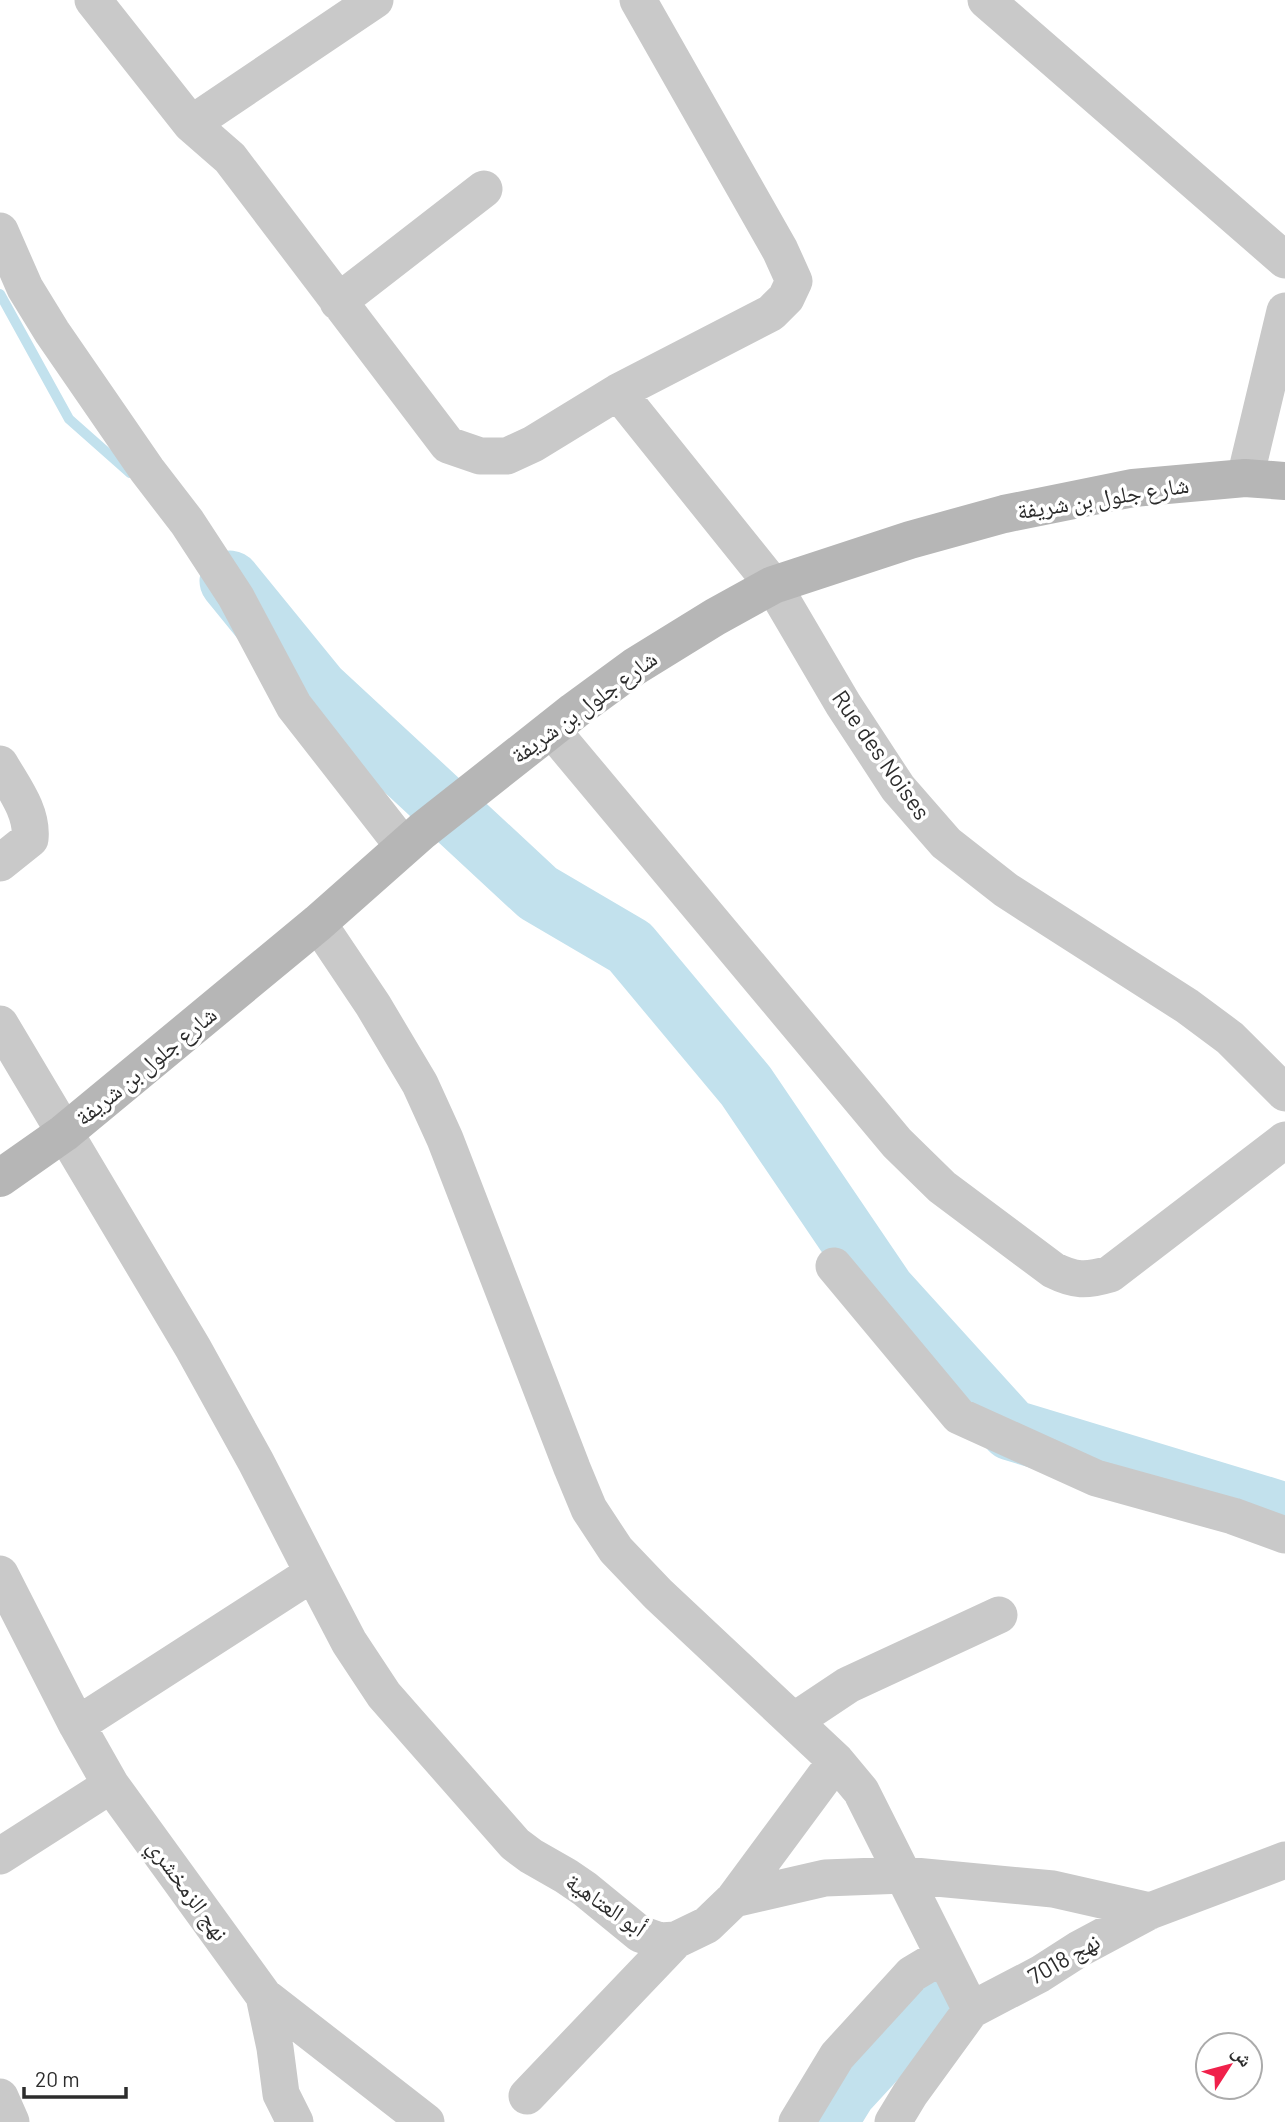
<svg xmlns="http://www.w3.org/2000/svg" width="1285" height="2122" font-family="Barlow,'Noto Naskh Arabic',sans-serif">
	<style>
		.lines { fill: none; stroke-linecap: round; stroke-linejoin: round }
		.stream { stroke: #c2e1ed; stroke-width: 10 }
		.river { stroke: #c2e1ed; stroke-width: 61 }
		.minor { stroke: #c9c9c9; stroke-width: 37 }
		.secondary { stroke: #b6b6b6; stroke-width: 38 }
		.labels { text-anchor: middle; stroke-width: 7; stroke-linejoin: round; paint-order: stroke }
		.street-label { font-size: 23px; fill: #2c2c2c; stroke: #fff }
	</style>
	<rect width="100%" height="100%" fill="#fff"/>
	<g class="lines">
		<path class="stream" d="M0 294 69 419 130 473"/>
		<path class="river" d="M230 581 318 689 538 893 630 947 746 1086 885 1291 1011 1430 1285 1513
			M827 2122 846 2091 928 2002"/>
		<path class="minor" d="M93 0 191 124 230 158 448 445 480 456H507L533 444 618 392 771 313 786 298 794 281 780 250 638 0
			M986 0 1285 260
			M191 124 375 0
			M0 231 25 288 52 332 147 470 187 522 236 597 294 706 404 847
			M338 302 484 189
			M618 392 773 585 843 704 898 788 946 843 1006 890 1187 1006 1230 1038 1285 1093
			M1245 478 1285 311
			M551 729 897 1143 942 1187 1053 1270C1075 1281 1086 1281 1110 1274L1285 1140
			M0 764C13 787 33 812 30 839L0 863
			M318 923 373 1005 420 1084 445 1139 572 1468 589 1509 616 1550 658 1594 836 1761 861 1791 971 2010
			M0 1024 193 1348 256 1462 313 1573 77 1725
			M834 1266 959 1416 1096 1478 1233 1516 1285 1535
			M313 1573 349 1642 384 1695 515 1844 531 1856 566 1876 585 1889 640 1934 660 1941 676 1940 707 1925 734 1899 825 1878 904 1875 1053 1889 1150 1911
			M0 1574 77 1725 111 1785 264 1996 426 2122
			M794 1721 848 1685 999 1615
			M0 1856 111 1785
			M734 1899 836 1761
			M264 1996 275 2048 281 2094 295 2122
			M527 2096 676 1940
			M0 2097 11 2122
			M797 2122 837 2056 912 1974 942 1956
			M893 2122 910 2094 971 2010 1040 1974 1079 1949 1150 1911 1285 1860"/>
		<path class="secondary" d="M0 1178 64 1133 318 923 422 831 574 711 634 667 715 617 773 585 910 540 1004 514 1133 488 1245 478 1285 481"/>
	</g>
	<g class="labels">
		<g class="street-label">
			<text transform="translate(1103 498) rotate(-9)" y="8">شارع جلول بن شريفة</text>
			<text transform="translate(584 707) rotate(-36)" y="8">شارع جلول بن شريفة</text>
			<text transform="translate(881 755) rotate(55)" y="8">Rue des Noises</text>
			<text transform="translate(146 1066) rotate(-39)" y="8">شارع جلول بن شريفة</text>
			<text transform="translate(188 1890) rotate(54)" y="8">نهج الزمخشري</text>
			<text transform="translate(606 1905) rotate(35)" y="8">أبو العتاهية</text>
			<text transform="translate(1064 1959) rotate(-30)" y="8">نهج 7018</text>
		</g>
	</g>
	<g transform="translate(1229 2066) rotate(54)"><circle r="33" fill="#ffffff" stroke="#ababab" stroke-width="2"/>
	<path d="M0-5L12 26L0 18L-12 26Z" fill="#f0214b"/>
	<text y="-10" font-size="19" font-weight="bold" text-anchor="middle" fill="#2c2c2c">ش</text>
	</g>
	<path d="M24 2087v10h102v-10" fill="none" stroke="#2c2c2c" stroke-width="3.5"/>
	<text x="35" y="2087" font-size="21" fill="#2c2c2c" stroke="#ffffff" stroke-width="5" paint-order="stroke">20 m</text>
</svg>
